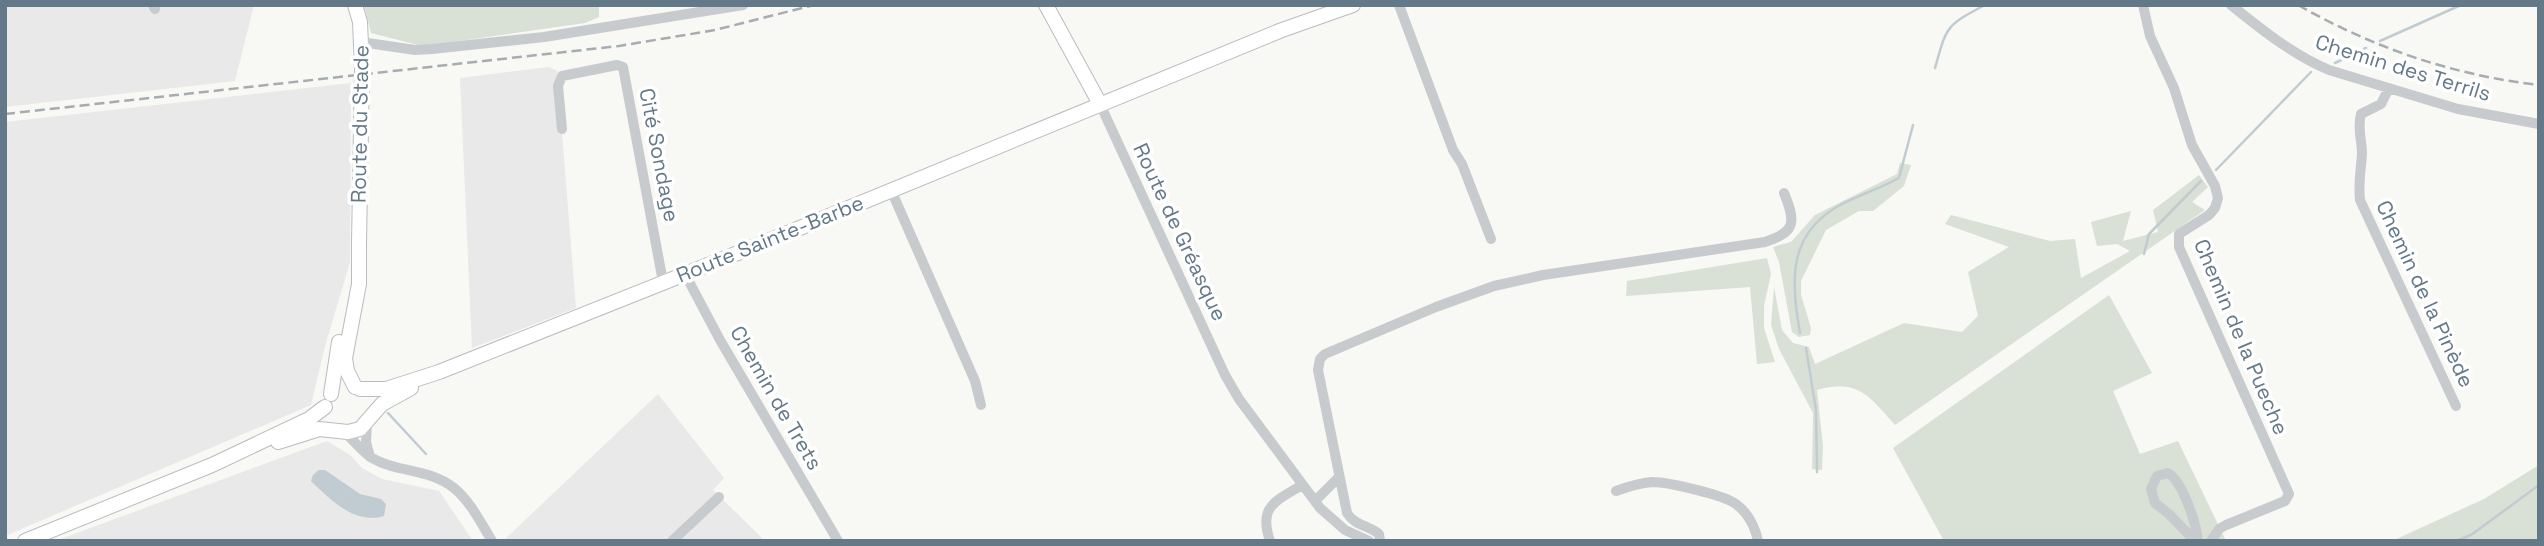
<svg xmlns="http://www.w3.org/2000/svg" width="2544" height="546" font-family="'Space Grotesk',sans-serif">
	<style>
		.built { fill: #e8e9e8 }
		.green { fill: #d9e0d5 }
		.water { fill: #c0ccd1 }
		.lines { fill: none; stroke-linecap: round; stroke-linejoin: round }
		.stream { stroke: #c0ccd1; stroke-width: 2.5 }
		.secondary-casing { stroke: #b7bdc1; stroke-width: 16 }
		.street { stroke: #c7cbce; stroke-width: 10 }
		.secondary { stroke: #fff; stroke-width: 14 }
		.rail { stroke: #a5acb2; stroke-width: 2.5; stroke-dasharray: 10 5; stroke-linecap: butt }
		.labels { text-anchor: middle; stroke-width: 7; stroke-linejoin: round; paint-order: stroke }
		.street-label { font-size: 21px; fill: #647988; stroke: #fff }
	</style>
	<rect width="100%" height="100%" fill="#f8f8f4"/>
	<path class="built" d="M5 5H254L235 81 5 107Z
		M549 67 557 71 576 308 472 348 460 78Z
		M351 83 350 262 325 346 311 405 5 536V122Z
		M658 394 724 478 713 490 765 541H503Z
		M327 441 350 455 362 468 382 479 439 491 473 541H55Z"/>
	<path class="green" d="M364 5H599V17L585 23 432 45H418L371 33Z
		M1900 163 1911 165 1904 186 1873 211H1859L1826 230 1801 281V295L1811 328 1810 335 1799 337 1792 332 1779 262 1773 247 1791 242 1815 215 1897 174Z
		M2199 175 2208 187 2192 202 2205 210 1895 425C1870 397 1858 378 1817 390L1823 446 1822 470 1812 469 1813 413 1779 349 1771 325 1774 287 1782 330 1793 343 1809 347 1815 364 1904 323 1962 332 1978 316 1968 272 2009 247 1945 224 1951 215 2050 241 2075 239 2081 278 2130 251 2117 244 2097 246 2091 222 2131 211 2123 241 2158 232 2153 210Z
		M1767 258 1771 274 1764 306V328L1775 362 1757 364 1750 287 1626 296 1627 281Z
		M2109 295 2152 373 2113 391 2140 454 2178 441 2226 541H1944L1893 448Z
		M2539 465V541H2392L2484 499Z"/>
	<path class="water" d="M319 470H325L360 494 381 499 386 504 384 516C354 525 330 499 311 481L313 475Z"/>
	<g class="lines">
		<path class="stream" d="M2380 41 2461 5
			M2335 63 2366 48
			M1935 68C1947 26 1945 26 1985 5
			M2216 170 2311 72
			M2144 254 2149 234 2201 181
			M1800 333C1790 279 1788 231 1844 203 1862 194 1881 188 1899 178L1913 125
			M1806 348 1816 410 1817 472
			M388 413 426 454
			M2456 541 2471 535 2539 485"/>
		<defs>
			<path id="secondary" d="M355 5 360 22 362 69 359 244V284L345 358 347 371 355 387
				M1046 5 1100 104
				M360 389H386L439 372 773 239 1282 30 1353 5
				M331 394 339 342
				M278 442 319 429 348 432 360 429 382 404 411 388
				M25 541 212 465 309 419 325 407"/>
		</defs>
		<use href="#secondary" class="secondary-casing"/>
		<path class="street" d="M153 5 155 9
			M1399 5 1453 150 1462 164 1491 239
			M2143 5 2150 36 2174 88 2192 145 2215 186 2218 198 2215 208 2209 215 2179 234V247L2289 494 2285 501 2226 525 2219 529 2211 541
			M2231 5C2262 30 2292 54 2329 70L2458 109 2539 124
			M361 42 415 50 432 49 544 37 743 5
			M2389 88 2381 104 2361 114C2357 128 2362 140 2362 154 2361 170 2358 183 2360 200L2456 406
			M1100 104 1225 375 1239 399 1320 508 1345 530 1369 541
			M562 129 558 86 562 76 617 65 623 67 663 282
			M891 190 975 381 981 405
			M685 274 720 340 838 541
			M367 423 366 442 370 457
			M344 432C353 439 361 451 372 458 397 473 429 468 454 488 470 501 481 523 492 541
			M1616 491C1627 487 1640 483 1652 482 1668 482 1724 495 1736 504 1748 513 1755 527 1758 541
			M1315 501 1339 477
			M672 541 719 497
			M1270 541C1258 506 1276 501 1302 485
			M1380 541 1379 534C1368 525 1355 526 1347 513L1318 370 1320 359 1325 354 1436 307 1494 286 1543 275 1765 242C1796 232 1796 222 1784 193
			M2195 541 2169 514 2155 503 2151 489 2157 476 2168 473C2183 482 2196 523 2198 541"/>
		<use href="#secondary" class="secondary"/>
		<path class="rail" d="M2298 5C2374 48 2452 75 2539 85
			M5 114 619 46 715 30 814 5"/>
	</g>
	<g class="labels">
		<g class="street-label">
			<text transform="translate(2403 68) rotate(17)" y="7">Chemin des Terrils</text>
			<text transform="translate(360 124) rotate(-89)" y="7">Route du Stade</text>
			<text transform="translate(659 155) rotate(79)" y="7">Cité Sondage</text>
			<text transform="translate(1180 232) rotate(65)" y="7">Route de Gréasque</text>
			<text transform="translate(770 239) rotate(-22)" y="7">Route Sainte-Barbe</text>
			<text transform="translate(2425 294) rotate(65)" y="7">Chemin de la Pinède</text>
			<text transform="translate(2241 337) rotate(67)" y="7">Chemin de la Pueche</text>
			<text transform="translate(776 398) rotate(60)" y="7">Chemin de Trets</text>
		</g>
	</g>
	<rect width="2544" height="546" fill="none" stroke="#647988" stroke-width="14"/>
</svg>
